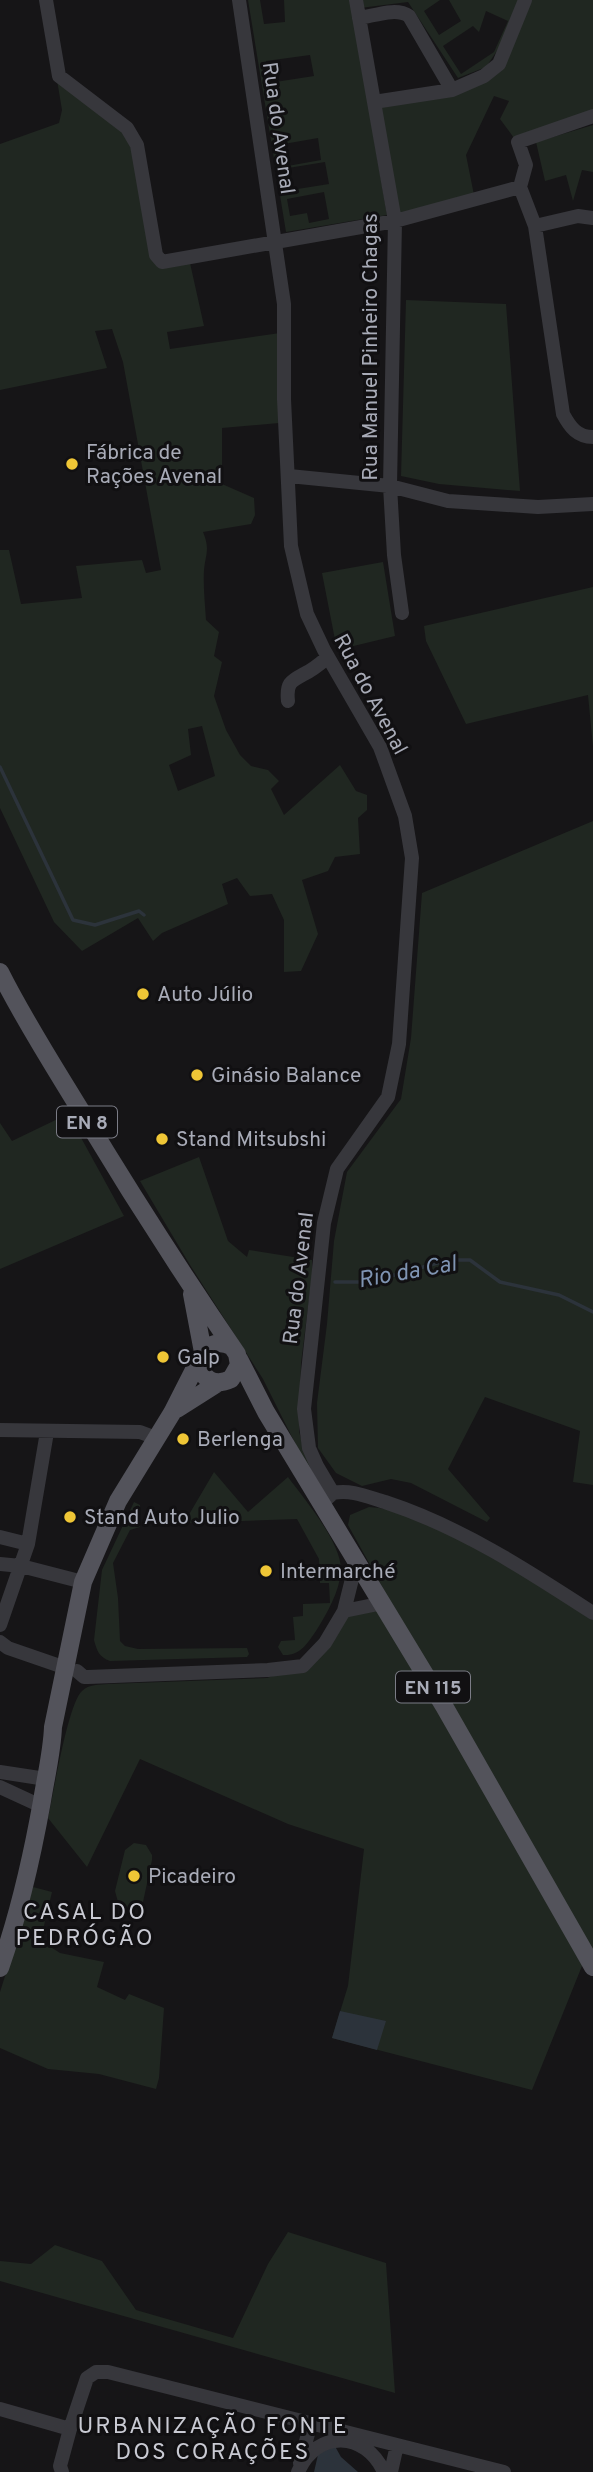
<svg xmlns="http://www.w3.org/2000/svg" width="593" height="2472" font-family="Overpass,sans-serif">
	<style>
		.green { fill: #202721; fill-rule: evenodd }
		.water { fill: #2c333b }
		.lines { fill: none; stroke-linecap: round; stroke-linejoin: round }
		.stream { stroke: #2c333b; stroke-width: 3.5 }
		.minor { stroke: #37373c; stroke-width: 14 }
		.major { stroke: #53535b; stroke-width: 18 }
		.poi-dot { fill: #efc636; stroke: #111012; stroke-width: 2.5 }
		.labels { text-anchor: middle; stroke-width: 6; stroke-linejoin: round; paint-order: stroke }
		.shield { fill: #111012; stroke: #7b7c86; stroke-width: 2 }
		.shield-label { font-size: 19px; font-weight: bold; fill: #a8abb7 }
		.street-label { font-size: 21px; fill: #a8abb7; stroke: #111012 }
		.poi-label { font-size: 21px; fill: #a8abb7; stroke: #111012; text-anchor: start }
		.water-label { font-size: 23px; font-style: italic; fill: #7f94b2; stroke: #111012 }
		.neighbourhood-label { font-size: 23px; letter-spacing: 2px; fill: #c9cad3; stroke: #111012 }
	</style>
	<rect width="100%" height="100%" fill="#161517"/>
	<path class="green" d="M248 0H260L264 24 285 22 284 0H440L424 11 439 35 461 21 449 0H519L503 42 486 67 458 78 408 2 352 9 387 215 286 232ZM486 11 508 21 494 52 461 74 443 46 473 26 479 32ZM310 55 314 76 269 83 266 61ZM318 138 321 160 282 167 278 145ZM325 162 329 184 285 191 282 169ZM324 192 329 219 309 223 307 213 290 216 287 199Z
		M528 0H593V113L514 138 500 119 509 101 494 96 466 155 474 195 397 218 376 105 486 78Z
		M57 80 125 132 133 146 152 257 190 263 204 326 167 332 170 349 280 333 279 423 222 428V484L254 498 255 515 251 524 203 532C210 549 206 553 204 570 203 586 205 603 206 620L219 632 214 656 222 662 214 696 226 730 240 755 251 766 268 770 279 781 271 789 284 815 340 765 356 791 367 795V810L358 818 360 854 335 857 328 871 302 880 318 934 301 971 284 972V920L272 894 250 896 237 878 222 884 228 904 162 933 153 941 138 918 82 951 54 922 0 808V550H9L21 604 82 598 76 566 142 560 146 573 161 570 123 362 112 329 95 331 107 368 0 390V144L59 123 62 110ZM202 726 215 776 178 791 169 765 191 755 188 729Z
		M593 125V172L582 170 573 201 566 175 545 181 536 142Z
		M406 300 506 304 520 491 439 484 401 476Z
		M383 562 395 636 337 650 322 573Z
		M593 587V747L588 695 466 724 426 641 424 626Z
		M593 821V1485L573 1482 580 1431 485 1397 448 1469 490 1518 487 1522 411 1483 391 1479 362 1486 336 1473 318 1448 317 1403 327 1324 334 1241 347 1172 401 1099 411 1038 422 893Z
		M68 1114 124 1216 0 1269V1123L12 1141Z
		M199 1157 228 1241 247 1257 249 1250 312 1260V1276L301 1363 299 1431 304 1452 319 1485 297 1447 263 1379 190 1265 140 1181Z
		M214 1472 248 1512 288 1477C305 1500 342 1543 341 1571 339 1593 327 1613 316 1631 307 1644 300 1656 283 1655L278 1647 281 1641 295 1640 293 1617 303 1616V1604L330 1603 329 1583H320L319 1559 297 1519 184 1523Z
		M134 1502 140 1505V1527L130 1530 113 1563 118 1598 120 1641 125 1646 138 1649 247 1648 249 1654 247 1657 110 1661C99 1657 97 1651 94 1640L102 1570Z
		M369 1507C437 1510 535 1582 593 1620V1951L456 1720 348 1525 350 1515Z
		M379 1606 584 1961 532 2090 332 2038 348 1986 364 1849 288 1824 140 1759 87 1867 48 1818C53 1796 68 1703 82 1691 89 1684 99 1685 108 1684L267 1678 304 1665 344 1611Z
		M134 1843 146 1845 152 1855V1860L143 1902C135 1910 126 1910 118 1902L115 1891 125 1850Z
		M33 1887 52 1892 42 1934 43 1942 60 1953 104 1962 97 1987 125 2000 129 1994 164 2008 159 2078 156 2089 99 2074 48 2069 0 2048V1992Z
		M288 2232 386 2263 395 2393 0 2281V2261L31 2264 55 2245 102 2261 136 2310 233 2338 268 2264Z"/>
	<path class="water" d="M340 2011 386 2021 377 2050 332 2038Z
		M332 2441 341 2457 358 2472H314L320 2446Z"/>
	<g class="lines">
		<path class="stream" d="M0 767 73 920 95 925 139 911 144 915
			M335 1282H370L448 1260H470L500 1282 559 1295 593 1312"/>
		<path class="minor" d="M46 0 59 76 127 128 137 145 156 255 162 262 395 221 520 187
			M239 0 284 304V399L291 546 307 614 324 650 380 747 405 816 412 858 399 1044 388 1097 337 1169 324 1223 304 1409 309 1448 317 1466 333 1493 321 1504
			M356 0 395 221 390 486 394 555 402 613
			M359 18C374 16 396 7 409 16L452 90 374 102
			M452 90 484 76 499 64 525 0
			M520 187 535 226 563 414C570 427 577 437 593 437
			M520 187 526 165 518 142 593 116
			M535 226 578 216 593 218
			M289 476 390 486 448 501 538 507 593 504
			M288 701C286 683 291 681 304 674 313 670 321 663 328 657
			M0 1430 140 1432 156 1438
			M333 1493C351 1489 368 1497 385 1502 461 1527 527 1570 593 1613
			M0 1537 28 1544
			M0 1564 21 1566 83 1582
			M344 1611 383 1603
			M0 1625 28 1544 47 1432
			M0 1642 8 1648 66 1668
			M77 1671 84 1677H88L268 1670 303 1666 325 1643 344 1611 357 1559
			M0 1772 46 1779
			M0 1787 41 1806
			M0 2409 70 2429 60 2466 62 2472
			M70 2429 87 2378 96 2372H108L504 2472
			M300 2463 311 2423
			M298 2472C317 2429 365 2431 384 2472
			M391 2472 397 2445"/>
		<path class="major" d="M0 972C24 1020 53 1065 81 1111 131 1194 183 1275 237 1354L239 1365 231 1379C214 1387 200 1379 200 1360
			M192 1294 203 1352
			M239 1359 266 1412 444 1706 593 1967
			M177 1409 218 1383
			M0 1968C19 1914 32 1857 42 1801 46 1776 52 1752 53 1727L83 1582 118 1501 172 1413 203 1352C211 1343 220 1341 231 1346"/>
	</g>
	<g class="poi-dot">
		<circle cx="72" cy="464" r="7"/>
		<circle cx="143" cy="994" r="7"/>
		<circle cx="197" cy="1075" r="7"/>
		<circle cx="162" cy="1139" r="7"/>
		<circle cx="163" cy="1357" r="7"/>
		<circle cx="183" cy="1439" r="7"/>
		<circle cx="70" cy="1517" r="7"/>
		<circle cx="266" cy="1571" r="7"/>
		<circle cx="134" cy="1876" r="7"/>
	</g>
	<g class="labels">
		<g class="shield">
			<rect x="57" y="1106.5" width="60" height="31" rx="5"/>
			<rect x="396" y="1671.5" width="74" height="31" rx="5"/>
		</g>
		<g class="shield-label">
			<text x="87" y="1129">EN 8</text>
			<text x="433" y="1694">EN 115</text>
		</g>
		<g class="street-label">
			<text transform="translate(279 128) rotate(82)" y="7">Rua do Avenal</text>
			<text transform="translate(370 347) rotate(-90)" y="7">Rua Manuel Pinheiro Chagas</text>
			<text transform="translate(371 694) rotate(62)" y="7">Rua do Avenal</text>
			<text transform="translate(298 1278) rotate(-83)" y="7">Rua do Avenal</text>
		</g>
		<g class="poi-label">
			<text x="86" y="459">Fábrica de<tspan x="86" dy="24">Rações Avenal</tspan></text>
			<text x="157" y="1001">Auto Júlio</text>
			<text x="211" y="1082">Ginásio Balance</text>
			<text x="176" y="1146">Stand Mitsubshi</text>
			<text x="177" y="1364">Galp</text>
			<text x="197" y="1446">Berlenga</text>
			<text x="84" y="1524">Stand Auto Julio</text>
			<text x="280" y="1578">Intermarché</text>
			<text x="148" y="1883">Picadeiro</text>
		</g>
		<g class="water-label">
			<text transform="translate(407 1271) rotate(-10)" y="8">Rio da Cal</text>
		</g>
		<g class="neighbourhood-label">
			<text x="85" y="1919">CASAL DO<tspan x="85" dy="26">PEDRÓGÃO</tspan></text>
			<text x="213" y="2433">URBANIZAÇÃO FONTE<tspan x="213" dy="26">DOS CORAÇÕES</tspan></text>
		</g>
	</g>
</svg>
